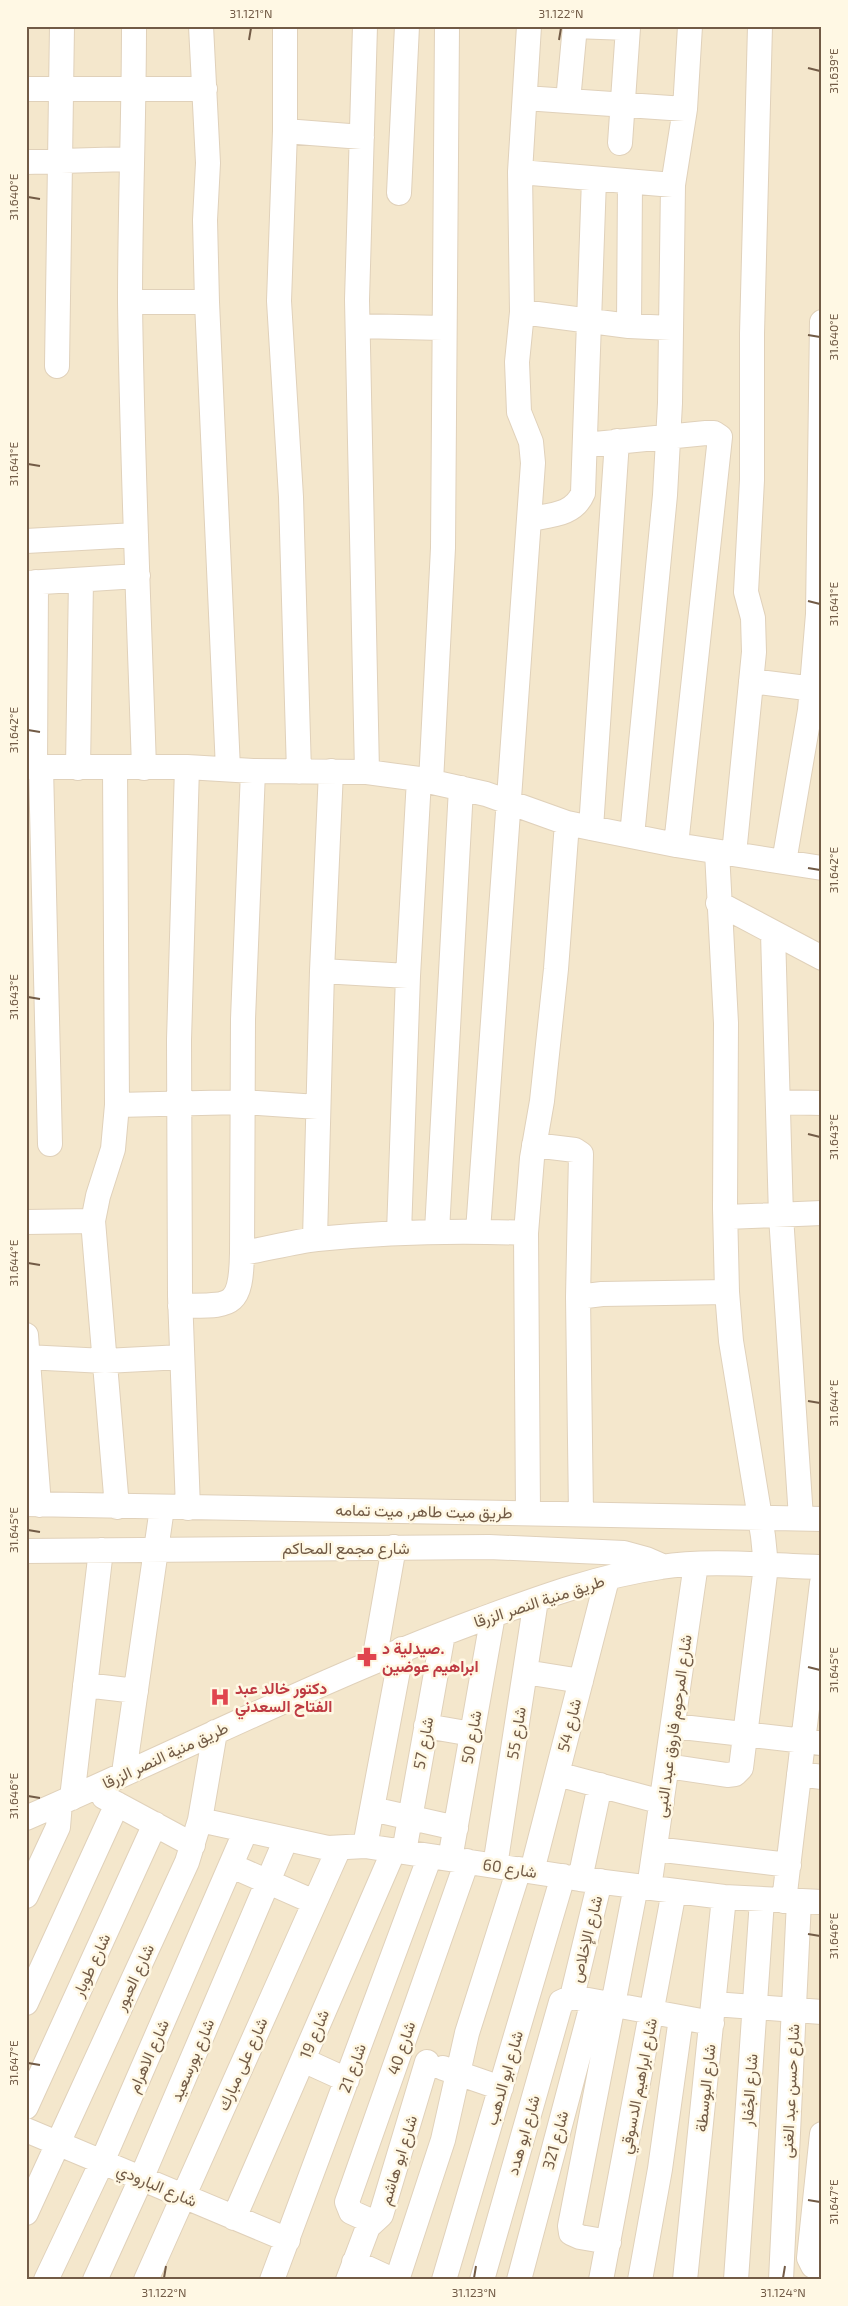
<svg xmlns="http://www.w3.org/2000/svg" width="848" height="2306" font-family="'Exo 2',Vazirmatn,sans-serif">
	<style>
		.residential { fill: #f4e7cc }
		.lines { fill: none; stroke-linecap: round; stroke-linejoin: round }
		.minor-casing { stroke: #e0d1ba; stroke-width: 26 }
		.minor { stroke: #fff; stroke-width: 24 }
		.ticks { fill: none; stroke: #725b46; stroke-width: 2 }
		.labels { text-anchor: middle; stroke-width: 5; stroke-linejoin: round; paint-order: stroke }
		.street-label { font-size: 16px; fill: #725b46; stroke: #fff8e4 }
		.health-label { font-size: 16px; font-weight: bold; fill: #be3a42; stroke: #fff8e4; text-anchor: start }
		.neatline { fill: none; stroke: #725b46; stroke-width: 2 }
		.ticks-label { font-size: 12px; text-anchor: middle; fill: #725b46 }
	</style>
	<rect width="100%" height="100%" fill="#fdf4de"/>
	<path class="residential" d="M26 26H822V2280H26Z"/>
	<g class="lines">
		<defs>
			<path id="minor" d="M134 26C134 118 130 210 130 302 132 458 139 613 144 768
				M201 26 208 163 205 220 207 302 228 769
				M285 26V131L279 301 291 497 299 772
				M365 26 357 300 367 772
				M574 26 628 28V26
				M575 26 568 101 685 109
				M26 89H205
				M525 98 568 101
				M285 131 362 137
				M620 143 628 28
				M26 162 130 159
				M520 172 673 185
				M399 193 407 26
				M130 302H207
				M522 312 629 326 671 328
				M358 326 443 328
				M629 326 630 182
				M57 366 62 26
				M585 445 706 433H714L720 437 676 845
				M530 519C551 515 574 515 583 493L594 179
				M26 541 136 535
				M26 583 138 576
				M751 681 822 690
				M26 767H187L253 771 367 772 419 779 486 794 567 823 591 828 676 845 822 868
				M35 767 36 582
				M41 767 50 1144
				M187 767 179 1040 180 1296 188 1508
				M78 768 81 580
				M115 768 117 1105 113 1149 98 1196 93 1221 117 1507
				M431 782 443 548 447 26
				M591 828 617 441
				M632 836 665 495 670 403 673 185 685 109 690 26
				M734 854 754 652 753 618 746 592 752 480V334L760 26
				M784 862 810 710 818 614 822 322
				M718 903 822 958
				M773 933 781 1216 801 1518
				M322 971 408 976
				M778 1102 822 1103
				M117 1105 243 1102 318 1107
				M534 1145 575 1150 581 1154 578 1297 602 1294 727 1292
				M726 1217 822 1213
				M26 1222 93 1221
				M437 1231 461 788
				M478 1231 533 463 531 442 519 412 517 362 522 312 520 172 529 26
				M399 1233 408 976 419 779
				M315 1239 322 971 331 771
				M242 1253 243 1019 253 771
				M578 1297 581 1513
				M180 1306C231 1305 241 1310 242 1253 267 1249 292 1242 317 1239 387 1232 456 1230 526 1233
				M26 1335 39 1505
				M26 1357 105 1361 182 1357
				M26 1504 822 1519
				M528 1513 526 1233 532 1158 542 1101 556 969 567 823
				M26 1551 489 1547 624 1553 646 1559 662 1566
				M374 1661 394 1547
				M525 1672 581 1681
				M85 1685 136 1691
				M426 1726 472 1734
				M673 1726 822 1743
				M667 1766 727 1775 735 1774 741 1768 766 1566 763 1536 731 1341 727 1292 725 1208 726 1023 717 852
				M124 1773 162 1508
				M557 1774 662 1802
				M799 1774 822 1777
				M104 1797 193 1845
				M72 1798 101 1550
				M372 1809 456 1828
				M26 1818C176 1753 321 1679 474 1622 534 1600 597 1576 661 1567 709 1559 772 1566 822 1567
				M200 1820 328 1848 365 1846 580 1879 724 1897 822 1902
				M365 1846 402 1649
				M655 1849 789 1865
				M404 1852 443 1634
				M450 1859 493 1615
				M232 1866 314 1902
				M495 1866 536 1600
				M532 1871 607 1579
				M580 1879 600 1785
				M649 1888 696 1564
				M26 1896 58 1827 60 1803
				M784 1901 822 1583
				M572 1997 600 1881
				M26 2003 117 1804
				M714 2004 822 2012
				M303 2060 347 2080
				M443 2068 501 2088
				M26 2107 155 1824
				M26 2130 288 2240
				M822 2134 809 2258 813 2266 822 2269
				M26 2213 187 1862 200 1820 215 1732
				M234 2218 394 1850
				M373 2222 351 2212 347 2202 467 1861
				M609 2242 580 2237 571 2233 570 2226 636 1886
				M354 2262 393 2280
				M46 2280 102 2162 246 1830
				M95 2280 141 2179 286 1839
				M146 2280 339 1848
				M272 2280 430 1856
				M348 2280 368 2227 381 2215 427 2062
				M397 2280 443 2140 467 2033 519 1869
				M444 2280 563 1876
				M482 2280 561 2002 572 1997 712 2023
				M519 2280 593 2001
				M601 2280 674 1891
				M640 2280 660 2169 681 2018
				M685 2280 724 1897
				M736 2280 762 1900
				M781 2280 799 1901"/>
		</defs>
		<use href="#minor" class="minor-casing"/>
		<use href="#minor" class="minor"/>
	</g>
	<path class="ticks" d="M249 40 251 28M559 40 561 28M808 68 820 71M28 197 40 199M808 335 820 337M28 464 40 466M808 601 820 604M28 730 40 732M808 868 820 870M28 997 40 999M808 1134 820 1137M28 1263 40 1265M808 1401 820 1403M28 1530 40 1532M808 1667 820 1670M28 1796 40 1798M808 1934 820 1936M28 2063 40 2065M808 2200 820 2202M164 2278 166 2266M474 2278 476 2266M783 2278 785 2266"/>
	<defs>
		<symbol id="pharmacy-bare" viewBox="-9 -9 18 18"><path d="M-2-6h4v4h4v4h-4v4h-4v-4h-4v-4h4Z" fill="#e0444e" stroke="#fff8e4" stroke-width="2.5" paint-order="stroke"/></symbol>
		<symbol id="hospital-bare" viewBox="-9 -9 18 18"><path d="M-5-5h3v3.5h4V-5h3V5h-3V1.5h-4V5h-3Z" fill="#e0444e" stroke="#fff8e4" stroke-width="2.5" paint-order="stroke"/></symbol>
	</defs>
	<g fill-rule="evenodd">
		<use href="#pharmacy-bare" x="353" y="1643" width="28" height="28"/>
		<use href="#hospital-bare" x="206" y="1683" width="28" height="28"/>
	</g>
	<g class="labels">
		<g class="street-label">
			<text transform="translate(424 1511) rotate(1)" y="6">طريق ميت طاهر, ميت تمامه</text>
			<text x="346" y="1554">شارع مجمع المحاكم</text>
			<text transform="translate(539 1601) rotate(-18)" y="6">طريق منية النصر الزرقا</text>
			<text transform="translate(569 1725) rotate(-76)" y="6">شارع 54</text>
			<text transform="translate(673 1726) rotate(-82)" y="6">شارع المرحوم فاروق عبد النبى</text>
			<text transform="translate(516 1733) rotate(-81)" y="6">شارع 55</text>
			<text transform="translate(471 1737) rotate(-80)" y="6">شارع 50</text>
			<text transform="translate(423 1743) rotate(-80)" y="6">شارع 57</text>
			<text transform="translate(165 1755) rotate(-25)" y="6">طريق منية النصر الزرقا</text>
			<text transform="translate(510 1868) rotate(9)" y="6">شارع 60</text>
			<text transform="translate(586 1939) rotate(-76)" y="6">شارع الإخلاص</text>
			<text transform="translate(91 1965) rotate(-65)" y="6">شارع طوبار</text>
			<text transform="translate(134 1977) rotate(-65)" y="6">شارع العبور</text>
			<text transform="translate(314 2034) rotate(-67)" y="6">شارع 19</text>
			<text transform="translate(401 2048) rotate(-71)" y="6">شارع 40</text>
			<text transform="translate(148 2056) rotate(-66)" y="6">شارع الاهرام</text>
			<text transform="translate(192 2060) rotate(-67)" y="6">شارع بورسعيد</text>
			<text transform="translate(242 2064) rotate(-66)" y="6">شارع على مبارك</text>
			<text transform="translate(352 2068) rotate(-70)" y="6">شارع 21</text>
			<text transform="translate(504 2078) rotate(-74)" y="6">شارع ابو الدهب</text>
			<text transform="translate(638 2086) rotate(-79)" y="6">شارع ابراهيم الدسوقي</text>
			<text transform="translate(705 2088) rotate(-84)" y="6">شارع البوسطة</text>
			<text transform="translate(749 2090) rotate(-86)" y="6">شارع الجُفار</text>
			<text transform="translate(790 2091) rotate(-87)" y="6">شارع حسن عبد الغنى</text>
			<text transform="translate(523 2135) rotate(-74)" y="6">شارع ابو هدد</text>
			<text transform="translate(555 2140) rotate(-75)" y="6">شارع 321</text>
			<text transform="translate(398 2160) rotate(-73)" y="6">شارع ابو هاشم</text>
			<text transform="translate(157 2185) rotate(23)" y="6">شارع البارودي</text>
		</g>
		<g class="health-label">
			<text x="382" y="1654">صيدلية د.<tspan x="382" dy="18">ابراهيم عوضين</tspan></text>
			<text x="235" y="1694">دكتور خالد عبد<tspan x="235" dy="18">الفتاح السعدني</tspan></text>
		</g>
	</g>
	<rect width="848" height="2306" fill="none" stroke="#fff8e4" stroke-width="55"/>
	<rect x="28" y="28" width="792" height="2250" class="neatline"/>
	<g class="ticks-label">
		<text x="251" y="18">31.121°N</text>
		<text x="561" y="18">31.122°N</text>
		<text transform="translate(834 71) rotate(-90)" y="4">31.639°E</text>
		<text transform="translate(14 197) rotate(-90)" y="4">31.640°E</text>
		<text transform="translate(834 337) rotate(-90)" y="4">31.640°E</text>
		<text transform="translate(14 464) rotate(-90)" y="4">31.641°E</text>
		<text transform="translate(834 604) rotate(-90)" y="4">31.641°E</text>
		<text transform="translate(14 730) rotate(-90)" y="4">31.642°E</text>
		<text transform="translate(834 870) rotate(-90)" y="4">31.642°E</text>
		<text transform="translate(14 997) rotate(-90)" y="4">31.643°E</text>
		<text transform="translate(834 1137) rotate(-90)" y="4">31.643°E</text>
		<text transform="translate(14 1263) rotate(-90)" y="4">31.644°E</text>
		<text transform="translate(834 1403) rotate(-90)" y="4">31.644°E</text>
		<text transform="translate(14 1530) rotate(-90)" y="4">31.645°E</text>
		<text transform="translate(834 1670) rotate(-90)" y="4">31.645°E</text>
		<text transform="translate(14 1796) rotate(-90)" y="4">31.646°E</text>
		<text transform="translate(834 1936) rotate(-90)" y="4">31.646°E</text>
		<text transform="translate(14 2063) rotate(-90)" y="4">31.647°E</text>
		<text transform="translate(834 2202) rotate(-90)" y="4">31.647°E</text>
		<text x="164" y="2297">31.122°N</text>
		<text x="474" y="2297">31.123°N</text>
		<text x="783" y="2297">31.124°N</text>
	</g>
</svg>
